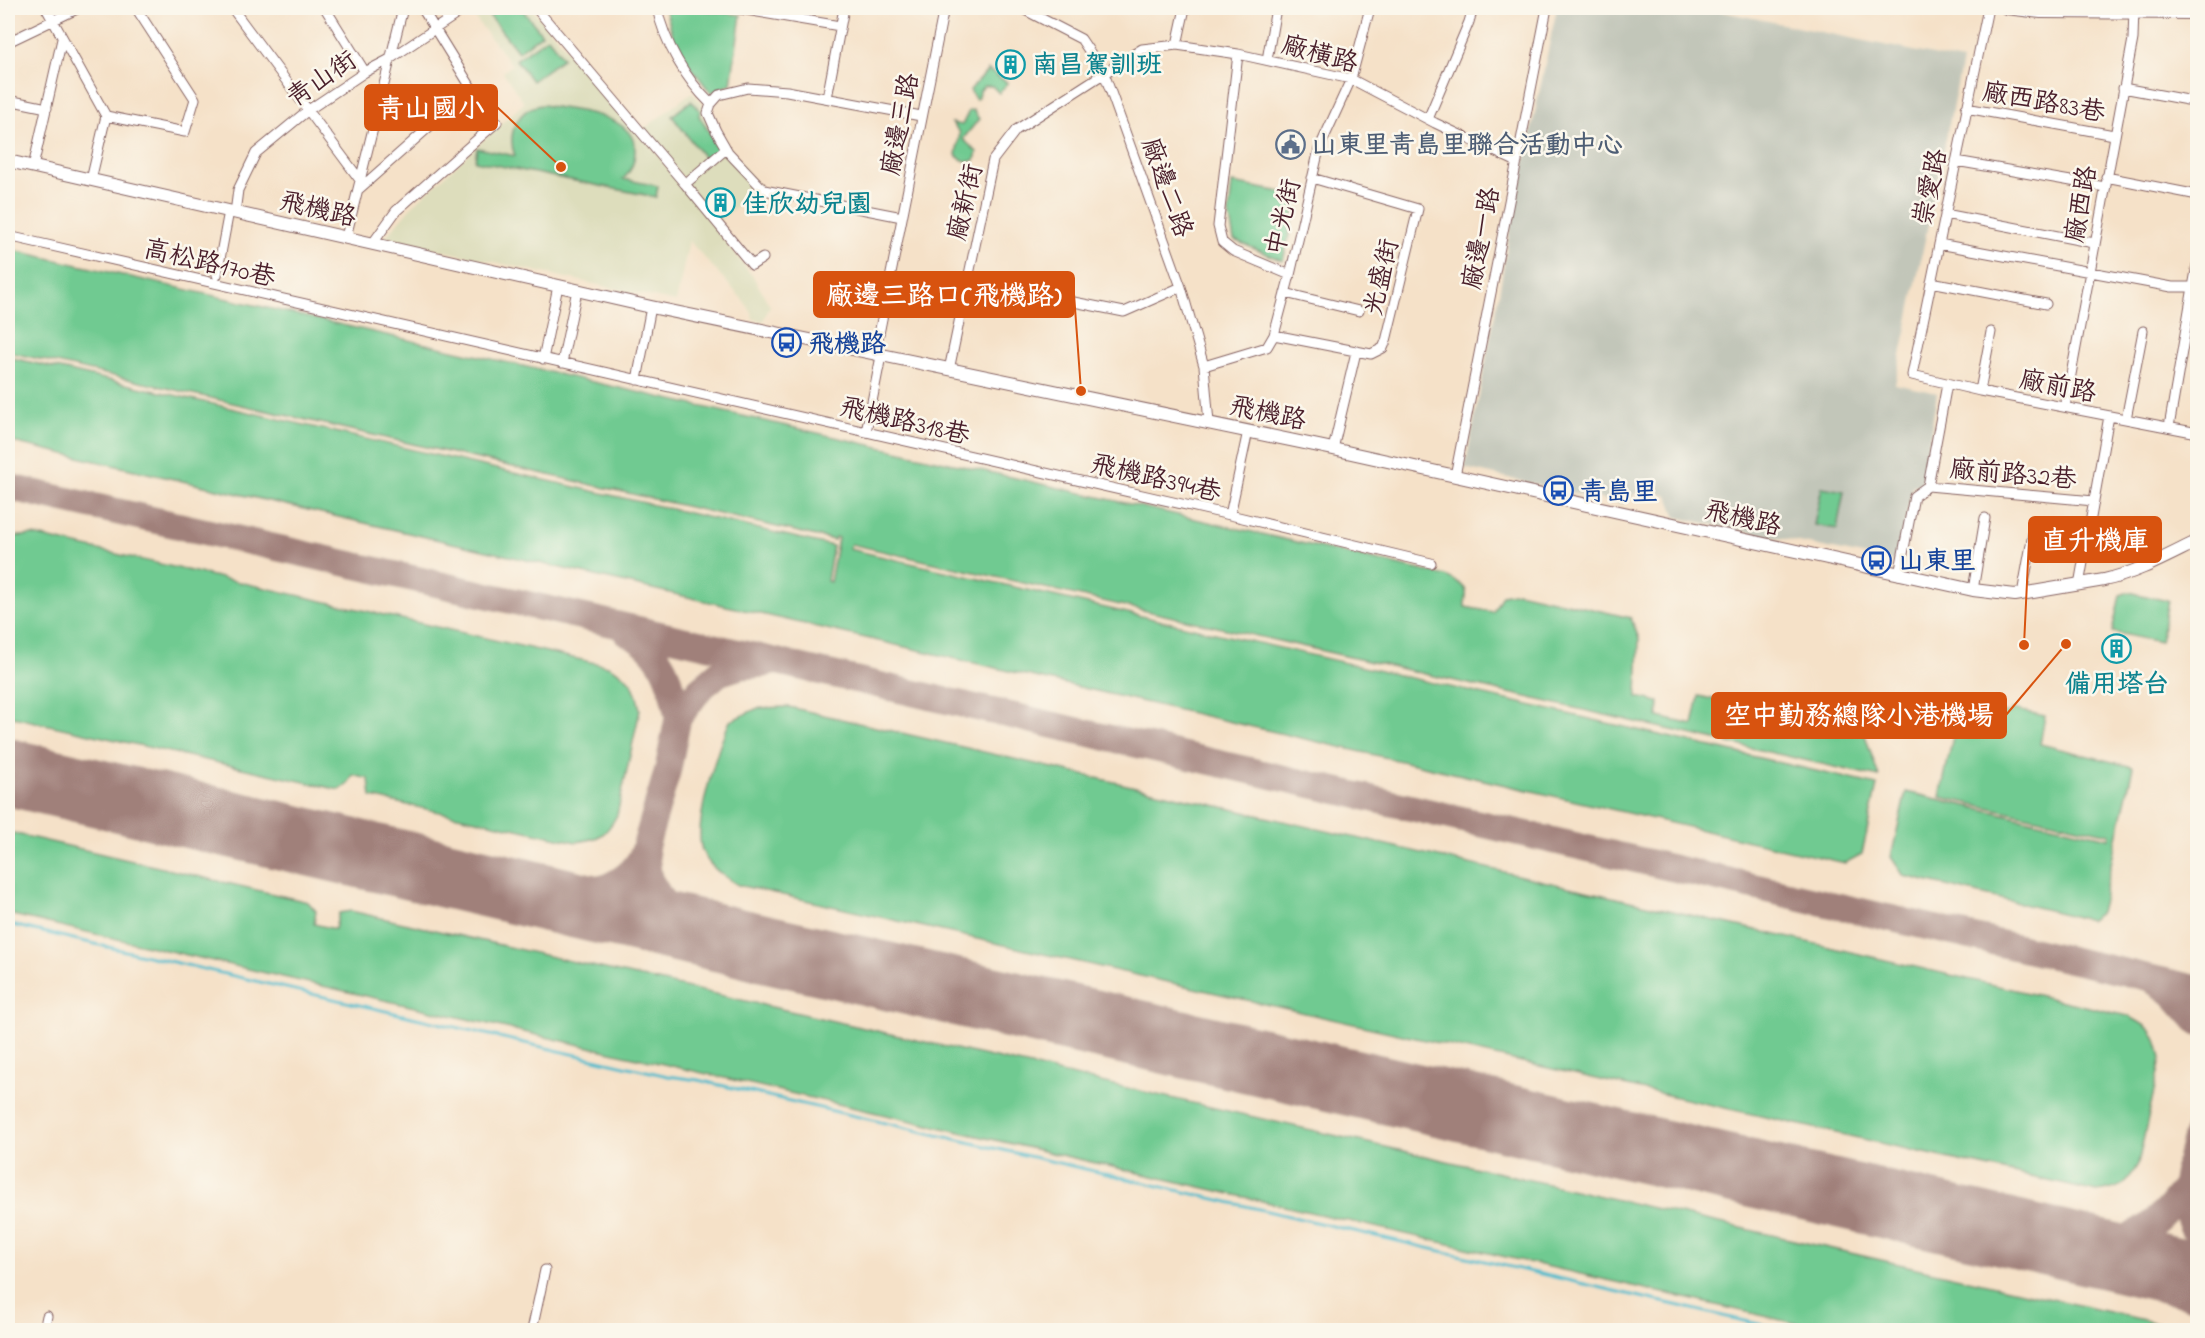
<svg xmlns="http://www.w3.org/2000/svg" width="2205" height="1338" font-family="'Indie Flower','LXGW WenKai TC',sans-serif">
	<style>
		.built { fill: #ddddbc }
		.industrial { fill: #c2c6b9 }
		.green { fill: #70ca91; stroke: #5d745e; stroke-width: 1.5 }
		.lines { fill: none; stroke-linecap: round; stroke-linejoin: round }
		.stream { stroke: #50bbcc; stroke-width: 3 }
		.taxiway { stroke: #a0807a; stroke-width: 27 }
		.runway { stroke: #a0807a; stroke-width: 68 }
		.minor-casing { stroke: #866362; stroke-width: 11 }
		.tertiary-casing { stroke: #866362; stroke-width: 14 }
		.minor { stroke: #fff; stroke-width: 9 }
		.tertiary { stroke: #fff; stroke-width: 12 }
		.labels { text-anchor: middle; stroke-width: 5; stroke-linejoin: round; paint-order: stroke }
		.street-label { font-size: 26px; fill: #4a1f2b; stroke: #fbf7ec }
		.culture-label { font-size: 26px; font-weight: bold; fill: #0d838f; stroke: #fbf7ec; text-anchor: start }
		.service-label { font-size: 26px; font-weight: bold; fill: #4e5e75; stroke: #fbf7ec; text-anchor: start }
		.transit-label { font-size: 26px; font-weight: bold; fill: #164399; stroke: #fbf7ec; text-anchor: start }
		.leader { fill: none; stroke: #d8530f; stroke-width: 2 }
		.callout-dot { fill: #d8530f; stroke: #fbf7ec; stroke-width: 2 }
		.callout { fill: #d8530f; stroke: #d8530f; stroke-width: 2 }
		.callout-label { font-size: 27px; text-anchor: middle; font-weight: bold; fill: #fff }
	</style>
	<rect width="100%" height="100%" fill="#fbf7ec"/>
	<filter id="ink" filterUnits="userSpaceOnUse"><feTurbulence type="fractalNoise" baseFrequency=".0167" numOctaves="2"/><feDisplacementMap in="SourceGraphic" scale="12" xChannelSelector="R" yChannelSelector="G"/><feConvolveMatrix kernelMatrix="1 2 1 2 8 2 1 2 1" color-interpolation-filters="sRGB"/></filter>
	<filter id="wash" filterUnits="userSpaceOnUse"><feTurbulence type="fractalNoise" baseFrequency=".008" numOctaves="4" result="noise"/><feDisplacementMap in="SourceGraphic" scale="24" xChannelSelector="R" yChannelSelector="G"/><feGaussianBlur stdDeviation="1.35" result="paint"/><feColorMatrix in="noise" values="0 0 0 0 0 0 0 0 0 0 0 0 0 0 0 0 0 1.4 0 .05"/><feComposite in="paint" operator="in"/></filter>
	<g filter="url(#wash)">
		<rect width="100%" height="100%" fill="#f5e1c8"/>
		<path class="built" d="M479 8H531L648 143 754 278 770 306 763 321 753 319 752 313 744 301 689 241 676 302 385 238 409 209 524 103 503 72 512 65 471 13Z
			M692 92 705 108 704 115 760 188 717 222 644 129Z"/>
		<path class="industrial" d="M1557 8H1704L1962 61 1895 384 1937 393 1922 485H1913L1897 562 1676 517 1668 496 1641 489 1623 504 1465 468 1499 294 1521 164 1524 165Z"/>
		<path class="green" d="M488 8H521L542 34 518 52 485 10Z
			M665 8H688L741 15 731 84 711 93 686 61 674 39Z
			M548 37 563 58 532 81 516 60Z
			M988 70 1008 83 999 93 992 86H984L980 91 977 99H975L970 90Z
			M691 101 700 110 699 116 720 149 705 159 672 116Z
			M543 105C571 111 633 112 635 149 635 161 632 171 623 179L658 186 656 197 475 161 477 148 515 156C506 134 518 107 543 105Z
			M973 110 979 119 963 139 977 152 975 160C969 163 960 160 956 155L960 133 952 123 962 125 969 111Z
			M1232 183 1298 195 1283 261 1234 240 1229 214Z
			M8 249 1446 576C1452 580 1465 584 1466 592 1467 598 1464 602 1465 607L1493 612 1502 595 1518 592 1631 618 1639 639 1637 697 1659 702 1658 717 1693 725 1699 696 1865 735 1879 777 851 544 849 549 1877 785 1862 854 1845 863 8 441V357L833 546 827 581 830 582 838 538 835 537 834 540 8 352Z
			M1822 487 1844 491 1837 529 1814 525Z
			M33 535 608 666C631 678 635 683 640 710L617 815C606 836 599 839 576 842L371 797 369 779 353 775 348 784 340 790 8 716V537Z
			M2129 592 2168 601 2160 642 2112 632 2120 595Z
			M1960 704 2010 714 2012 709 2045 716 2040 744 2133 767 2100 913 2090 920 1904 876 1891 857 1906 792 2109 838 2110 834 1940 797Z
			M789 707 2128 1016C2152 1028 2156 1032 2161 1059L2138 1164C2127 1185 2120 1189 2097 1192L738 885C724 876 708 867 702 850 693 824 718 746 730 721L758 708Z
			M8 832 308 902 316 911 314 924 335 929 339 913 351 911 2188 1330H1825L8 914Z"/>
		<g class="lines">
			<path class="stream" d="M8 924 668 1076 698 1080 1784 1330"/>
			<path class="taxiway" d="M8 487 601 621 2198 989
				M626 632C662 648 672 682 678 718
				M556 900C589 896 635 884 645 848
				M685 930 665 906 649 879 645 848 668 769 678 718 700 689 719 673 741 666 764 664
				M2155 982 2172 993 2198 1022
				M2198 1129C2189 1166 2174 1200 2198 1236
				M2063 1245C2123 1246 2149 1238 2184 1188"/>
			<path class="runway" d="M8 772 685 930 2198 1276"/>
		</g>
	</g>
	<g filter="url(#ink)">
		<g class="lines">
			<defs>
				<path id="minor" d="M46 8 106 116 185 132 195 99 136 8
					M232 8 360 180
					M325 8 365 72
					M536 8 685 184
					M657 8C664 42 686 80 711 104
					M734 8 840 26
					M1021 8 1081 39 1104 73 1181 287 1204 366 1209 423
					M1988 8 1912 375 1980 391 2198 433
					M8 42 79 8
					M1177 45 1185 8
					M1238 54 1218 226 1222 242 1233 251 1290 275
					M1267 60 1276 8
					M2123 88 2198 102
					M827 98 844 8
					M8 100 47 108
					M1966 108 2114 135
					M1428 119 1469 22 1473 8
					M726 149 685 184 752 265 763 258
					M1956 161 2105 187
					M33 167 62 39
					M2106 177 2198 195
					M91 180 106 116
					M358 190 472 89 422 8
					M235 213 238 190 256 153 307 111 365 72 390 59 466 8
					M1945 214 2094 243
					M902 217 764 190 728 152 716 131 708 113 711 104 719 95 748 88 787 91 921 116
					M8 236 1230 515 1431 563
					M346 237 403 8
					M373 243 396 211 497 122 472 89
					M1939 244 2172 287H2193L2198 260
					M217 275 229 211
					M968 281 1124 312 1181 287
					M1931 282 2046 304
					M1285 293 1359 311
					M1274 335 1290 275 1319 149 1351 79 1370 8
					M875 354 944 8
					M543 359 558 286
					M562 363 577 290
					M1204 366 1267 347 1274 335 1371 354 1383 348 1386 341 1418 209 1312 178
					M949 370 993 160 1016 130 1142 49 1177 45 1238 54 1351 79 1435 123 1517 162
					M637 380 651 307
					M1980 391 1991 332
					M2065 407 2133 39 2134 8
					M2126 419 2143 331
					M2169 427 2193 287
					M866 432 881 356
					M1333 449 1356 352
					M1455 476 1547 8
					M1928 486 2094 501
					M1230 515 1248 431
					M1899 575 1914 496 1928 486 1947 384
					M2079 585 2109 416
					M1973 590 1985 518
					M2022 594 2034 528
					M44 1330 47 1316
					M532 1330 545 1270"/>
				<path id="tertiary" d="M2006 8 2041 12 2198 13
					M8 161 651 307 1333 449 1973 590 2015 595 2104 580C2137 573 2167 556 2198 541"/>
			</defs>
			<use href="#minor" class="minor-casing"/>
			<use href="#tertiary" class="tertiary-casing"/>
			<use href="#minor" class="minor"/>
			<use href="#tertiary" class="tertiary"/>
		</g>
	</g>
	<defs>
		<symbol id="building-ring" viewBox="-11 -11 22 22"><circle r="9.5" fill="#fbf7ec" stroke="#0f9aa8" stroke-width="1.5"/><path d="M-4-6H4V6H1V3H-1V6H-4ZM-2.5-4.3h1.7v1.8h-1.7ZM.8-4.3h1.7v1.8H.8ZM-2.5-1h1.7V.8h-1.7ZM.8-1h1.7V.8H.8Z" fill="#0f9aa8"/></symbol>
		<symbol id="civic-ring" viewBox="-11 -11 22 22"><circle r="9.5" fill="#fbf7ec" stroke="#5c6f8a" stroke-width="1.5"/><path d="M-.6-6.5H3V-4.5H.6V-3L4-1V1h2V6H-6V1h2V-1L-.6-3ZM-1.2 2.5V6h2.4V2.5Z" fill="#5c6f8a"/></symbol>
		<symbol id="bus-ring" viewBox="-11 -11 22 22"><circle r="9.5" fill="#fbf7ec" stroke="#1a4fb4" stroke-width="1.5"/><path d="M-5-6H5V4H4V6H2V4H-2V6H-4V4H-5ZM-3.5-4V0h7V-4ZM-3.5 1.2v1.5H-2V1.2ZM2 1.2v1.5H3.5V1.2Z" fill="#1a4fb4"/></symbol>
	</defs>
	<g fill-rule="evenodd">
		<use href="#building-ring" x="994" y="48" width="33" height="33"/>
		<use href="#civic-ring" x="1274" y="128" width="33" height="33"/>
		<use href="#building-ring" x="704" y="186" width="33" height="33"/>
		<use href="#bus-ring" x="770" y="326" width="33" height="33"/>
		<use href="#bus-ring" x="1542" y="474" width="33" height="33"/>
		<use href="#bus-ring" x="1860" y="544" width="33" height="33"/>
		<use href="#building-ring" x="2100" y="632" width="33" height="33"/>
	</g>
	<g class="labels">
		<g class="street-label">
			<text transform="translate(1320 53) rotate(15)" y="9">廠橫路</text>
			<text transform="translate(321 78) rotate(-34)" y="9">青山街</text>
			<text transform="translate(2044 101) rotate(10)" y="9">廠西路83巷</text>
			<text transform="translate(899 124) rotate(-79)" y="9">廠邊三路</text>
			<text transform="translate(1168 187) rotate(70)" y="9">廠邊二路</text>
			<text transform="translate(1929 187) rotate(-78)" y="9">崇愛路</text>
			<text transform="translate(964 202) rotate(-77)" y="9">廠新街</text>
			<text transform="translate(2080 204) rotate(-80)" y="9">廠西路</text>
			<text transform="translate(318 208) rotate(13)" y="9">飛機路</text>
			<text transform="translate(1282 217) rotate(-77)" y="9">中光街</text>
			<text transform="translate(1480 238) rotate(-79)" y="9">廠邊一路</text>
			<text transform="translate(210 262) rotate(13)" y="9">高松路170巷</text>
			<text transform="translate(1380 277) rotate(-77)" y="9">光盛街</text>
			<text transform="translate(2058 385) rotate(11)" y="9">廠前路</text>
			<text transform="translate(1268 412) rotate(12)" y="9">飛機路</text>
			<text transform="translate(905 420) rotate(13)" y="9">飛機路318巷</text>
			<text transform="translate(2013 473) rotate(5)" y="9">廠前路32巷</text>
			<text transform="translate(1156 477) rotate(13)" y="9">飛機路394巷</text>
			<text transform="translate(1743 517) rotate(13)" y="9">飛機路</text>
		</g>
		<g class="culture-label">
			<text x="1032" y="73">南昌駕訓班</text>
			<text x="742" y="212">佳欣幼兒園</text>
			<text x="2117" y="692" text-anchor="middle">備用塔台</text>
		</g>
		<g class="service-label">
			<text x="1311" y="153">山東里青島里聯合活動中心</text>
		</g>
		<g class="transit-label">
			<text x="808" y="352">飛機路</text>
			<text x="1580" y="500">青島里</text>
			<text x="1898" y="569">山東里</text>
		</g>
	</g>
	<path class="leader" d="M561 167L497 107M1081 391L1074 294M2024 645L2029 540M2066 644L2006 715"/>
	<g class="callout-dot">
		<circle cx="561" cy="167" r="6"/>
		<circle cx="1081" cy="391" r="6"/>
		<circle cx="2024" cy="645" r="6"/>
		<circle cx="2066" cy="644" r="6"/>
	</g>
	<g class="callout">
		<rect x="365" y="85" width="132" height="45" rx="6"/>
		<rect x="814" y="272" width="260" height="45" rx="6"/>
		<rect x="2029" y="517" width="132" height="45" rx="6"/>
		<rect x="1712" y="693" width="294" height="45" rx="6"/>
	</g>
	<g class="callout-label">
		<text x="431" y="117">青山國小</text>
		<text x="944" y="304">廠邊三路口(飛機路)</text>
		<text x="2095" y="549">直升機庫</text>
		<text x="1859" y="724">空中勤務總隊小港機場</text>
	</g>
	<rect width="2205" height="1338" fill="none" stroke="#fbf7ec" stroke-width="30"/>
</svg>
